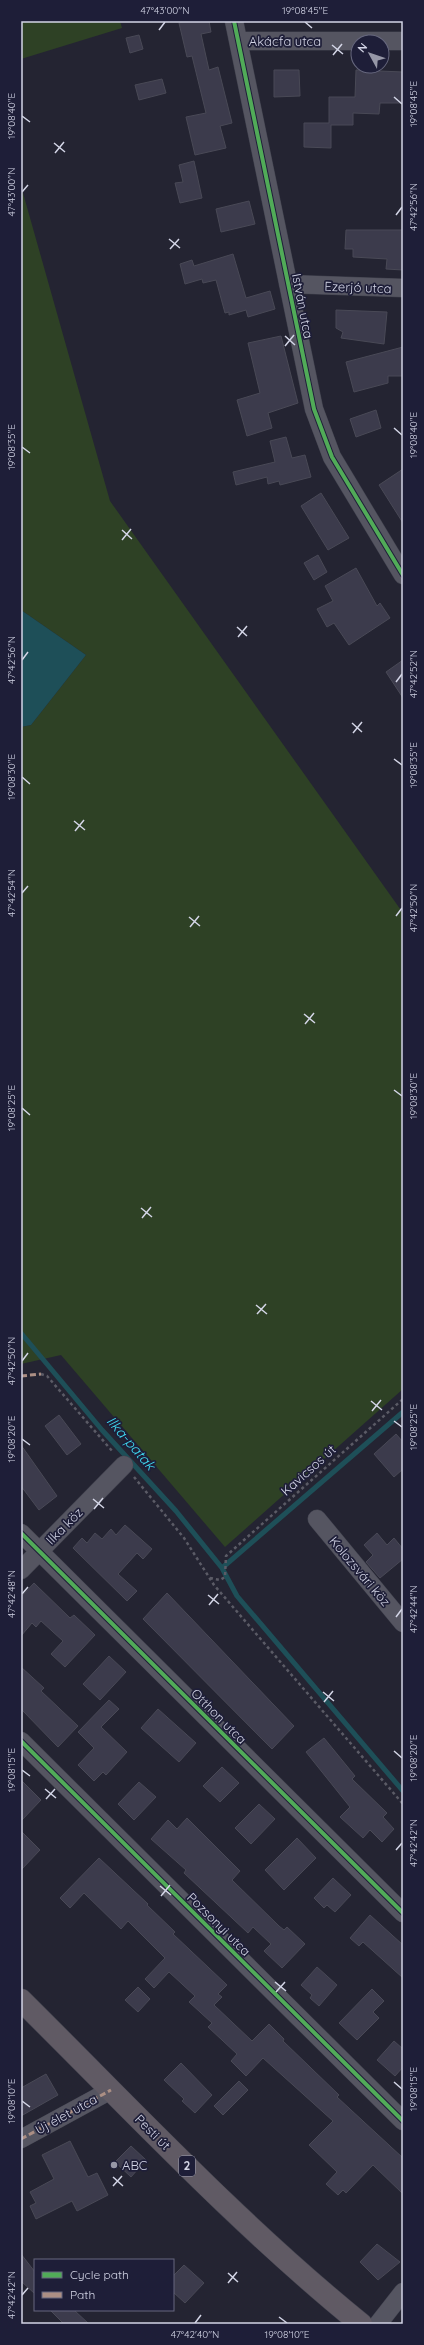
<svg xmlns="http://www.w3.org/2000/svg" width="424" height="2345" font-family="Quicksand,sans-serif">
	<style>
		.green { fill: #2e4125 }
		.water { fill: #1e4f58 }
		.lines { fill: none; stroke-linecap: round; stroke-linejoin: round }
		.stream { stroke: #1e4f58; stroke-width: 5 }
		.building { fill: #3c3b4c; stroke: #494956 }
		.minor-casing { stroke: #41424e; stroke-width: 19 }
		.primary-casing { stroke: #41424e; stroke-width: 23 }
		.path { stroke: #5b5b66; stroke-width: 2.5; stroke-dasharray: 3 3; stroke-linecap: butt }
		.minor { stroke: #555561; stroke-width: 18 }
		.primary { stroke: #605a64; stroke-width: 22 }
		.quiet { stroke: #ac8f84; stroke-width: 3; stroke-dasharray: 6 3; stroke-linecap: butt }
		.cycleway-casing { stroke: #1e1e38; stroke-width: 6 }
		.cycleway { stroke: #51ab58; stroke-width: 4 }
		.ticks { fill: none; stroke: #d3d5e6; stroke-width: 1.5 }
		.poi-dot { fill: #9697a7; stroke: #1e1e38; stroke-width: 1.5 }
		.labels { text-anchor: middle; stroke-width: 3.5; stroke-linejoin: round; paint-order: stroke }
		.shield { fill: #1e1e38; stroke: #9d9eb2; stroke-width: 1 }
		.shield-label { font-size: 12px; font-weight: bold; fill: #d3d5e6 }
		.street-label { font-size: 13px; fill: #d3d5e6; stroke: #1e1e38 }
		.poi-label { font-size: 13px; fill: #d3d5e6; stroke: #1e1e38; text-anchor: start }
		.water-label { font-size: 14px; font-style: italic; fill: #3fd8ee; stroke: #1e1e38 }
		.neatline { fill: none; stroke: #d3d5e6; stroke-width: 1.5 }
		.ticks-label { font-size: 10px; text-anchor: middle; fill: #d3d5e6 }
	</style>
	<rect width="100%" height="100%" fill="#242432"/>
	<path class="green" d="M21 21H120L122 28 21 59Z
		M21 186 110 501 403 913V1389L225 1547 61 1355 21 1364V727L31 725 86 655 21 610Z"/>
	<path class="water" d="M21 610 86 655 31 725 21 727Z"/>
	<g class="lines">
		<path class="stream" d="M21 1333 102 1430 176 1511 222 1568 237 1596 403 1791
			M222 1568 403 1412"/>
	</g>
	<path class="building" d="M187 21H209L211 32 201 34 209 70 218 67 232 123 220 126 226 148 195 155 186 117 206 113 192 56 187 57 179 23Z
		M139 35 143 49 130 53 126 38Z
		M274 70H299L300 96 274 97Z
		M356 70 403 72V103H380L379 114 353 113V125H331V148L304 147V123H329V97H355Z
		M162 79 166 93 139 100 135 85Z
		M194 161 202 198 180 203 175 183 183 182 179 165Z
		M249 201 255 224 221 232 216 209Z
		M346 230H403V270L386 269 387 259 353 257V249H345Z
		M233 254 246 298 270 291 275 309 248 317 246 310 229 315V312L225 313 216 280 203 283 202 279 185 284 180 264 192 260 194 266Z
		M336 310 387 312 384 344 341 338 343 332 336 328Z
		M281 336 298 403 268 413 272 428 247 436 237 400 260 393 248 343Z
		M403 347V376H388V383L354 392 346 362Z
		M376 410 381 428 356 437 350 419Z
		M286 437 292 458 305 455 311 477 280 485 279 481 268 484 267 477 236 485 233 472 275 462 270 441Z
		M403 469V523L379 485Z
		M321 493 349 538 328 550 301 506Z
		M318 555 327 572 314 580 304 563Z
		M356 568 377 606 380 603 390 618 349 645 334 623 327 627 317 609 333 601 325 586Z
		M403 660V698L386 672Z
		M59 1415 81 1444 67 1455 45 1426Z
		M396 1434 403 1442V1469L394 1477 374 1454Z
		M21 1445 57 1496 39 1510 21 1486Z
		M125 1525 152 1549 143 1559 137 1553 118 1574 137 1591 127 1601 73 1548 82 1538 87 1543 95 1533 102 1539 111 1529 116 1535Z
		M377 1533 387 1545 394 1538 403 1549V1559L380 1578 366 1562 373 1555 364 1545Z
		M34 1583 70 1618 74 1615 95 1635 65 1667 51 1654 63 1641 41 1621 36 1627 32 1623 21 1636V1597Z
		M167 1593 294 1726 272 1749 143 1619Z
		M109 1656 126 1672 100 1700 83 1684Z
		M21 1667 44 1688 41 1691 78 1726 58 1747 21 1709Z
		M109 1700 119 1709 101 1727 127 1752 106 1775 103 1772 94 1781 78 1765 94 1748 78 1732Z
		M158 1709 196 1743 179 1762 141 1728Z
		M324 1738 355 1776 352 1779 387 1813 383 1817 394 1829 382 1842 370 1830 363 1838 340 1817 350 1807 306 1752Z
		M222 1767 239 1783 220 1802 203 1786Z
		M21 1780 41 1800 21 1821Z
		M139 1782 156 1797 134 1820 118 1804Z
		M259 1804 275 1819 251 1844 235 1828Z
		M187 1818 240 1871 232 1880 279 1926 284 1930 287 1927 305 1944 282 1968 264 1951 271 1944 253 1927 248 1933 184 1873 186 1870 151 1839 168 1820 177 1829Z
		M21 1831 40 1850 21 1870Z
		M297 1838 316 1858 284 1890 265 1870Z
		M99 1858 148 1904 147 1905 175 1932 173 1934 227 1985 218 1994 222 1997 214 2005 252 2041 269 2024 284 2039 283 2041 339 2095 337 2097 403 2158V2194L373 2165 346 2193 343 2190 338 2195 326 2184 337 2172 309 2145 333 2121 263 2058 246 2076 231 2061 237 2054 208 2027 212 2023 189 2002 195 1996 169 1972 154 1988 145 1979 165 1958 128 1921 121 1929 84 1893 70 1908 60 1898Z
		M333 1878 351 1895 335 1912 327 1905 324 1908 314 1898Z
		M370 1915 403 1945V1978L363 1942 359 1946 350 1938Z
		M317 1967 337 1985 319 2006 310 1998 312 1995 301 1985Z
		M138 1987 150 1999 138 2012 125 2000Z
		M372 1989 384 2001 373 2012 379 2018 357 2040 339 2023Z
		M394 2041 403 2049V2067L395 2076 377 2060Z
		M181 2063 212 2095 195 2113 182 2101 184 2099 164 2080Z
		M46 2074 58 2095 21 2116V2088Z
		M239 2081 248 2090 223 2115 214 2106Z
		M70 2141 88 2177 97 2173 108 2195 77 2211 72 2201 36 2219 30 2206 36 2203 30 2192 54 2179 42 2155Z
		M131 2146 146 2160 131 2177 115 2162Z
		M377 2244 400 2262 378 2280 360 2262Z
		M21 2254 35 2272V2294L21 2281Z
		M184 2265 204 2283 185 2303 173 2292V2276Z
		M50 2310H74L89 2324H64Z"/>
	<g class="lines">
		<defs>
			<path id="minor" d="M234 21 314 409 332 457 403 575
				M239 41H403
				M288 284 403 288
				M317 1519 403 1623
				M21 1533 403 1913
				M21 1570 124 1465
				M21 1741 403 2121
				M21 2139 111 2090
				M378 2324 403 2292"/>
			<path id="primary" d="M21 2000C132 2110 239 2225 361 2324"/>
		</defs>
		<use href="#minor" class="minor-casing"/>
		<use href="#primary" class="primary-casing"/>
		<path class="path" d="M41 1374 47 1376 113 1452
			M134 1477 184 1538 214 1585 403 1804
			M210 1578 220 1580 225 1577 226 1556 403 1399"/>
		<use href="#minor" class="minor"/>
		<use href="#primary" class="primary"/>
		<path class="quiet" d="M21 1376 41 1374
			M21 2139 111 2090"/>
		<defs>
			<path id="cycleway" d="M234 21 314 409 332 457 403 575
				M21 1533 403 1913
				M21 1741 403 2121"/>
		</defs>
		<use href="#cycleway" class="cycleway-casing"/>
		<use href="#cycleway" class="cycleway"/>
	</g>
	<path class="ticks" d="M305 22 312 28M159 30 165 22M332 45 343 54M333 55 342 44M394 97 402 104M22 116 30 122M54 143 65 152M55 153 64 142M22 192 28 185M396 215 402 207M169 239 180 248M170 249 179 239M285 336 295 345M285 346 294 335M394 428 402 435M22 447 30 453M122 530 132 539M122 540 131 529M237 627 247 636M238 637 247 626M22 660 28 652M396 682 402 674M352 723 362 732M353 733 362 722M394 759 402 765M22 777 30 784M74 821 85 830M75 831 84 820M22 893 28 886M396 916 402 908M189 917 200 926M190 927 199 916M304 1014 315 1023M305 1024 314 1013M394 1090 402 1096M22 1108 30 1115M141 1208 152 1217M142 1218 151 1207M256 1305 267 1314M257 1314 266 1304M22 1361 28 1353M371 1401 382 1410M372 1411 381 1400M394 1421 402 1427M22 1439 30 1445M93 1499 104 1508M94 1509 103 1498M22 1594 28 1587M208 1595 219 1604M209 1605 218 1594M396 1617 402 1609M323 1692 334 1701M324 1702 333 1691M394 1751 402 1758M22 1770 30 1776M45 1789 56 1798M46 1799 55 1789M396 1850 402 1843M160 1886 171 1895M161 1896 170 1885M275 1982 286 1991M276 1992 285 1982M394 2082 402 2089M22 2101 30 2107M113 2177 123 2186M113 2186 122 2176M228 2273 238 2282M228 2283 237 2272M22 2295 28 2288M279 2317 287 2323M195 2323 201 2315"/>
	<circle class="poi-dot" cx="114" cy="2165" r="4"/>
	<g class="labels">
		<rect class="shield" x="179" y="2156" width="16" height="20" rx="3"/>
		<g class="shield-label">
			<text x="187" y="2170">2</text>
		</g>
		<g class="street-label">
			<text x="285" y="46">Akácfa utca</text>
			<text transform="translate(358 287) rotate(2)" y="5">Ezerjó utca</text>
			<text transform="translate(303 306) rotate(79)" y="5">István utca</text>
			<text transform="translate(308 1470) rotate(-42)" y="5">Kavicsos út</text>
			<text transform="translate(64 1526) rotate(-45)" y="5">Ilka köz</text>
			<text transform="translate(360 1571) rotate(50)" y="5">Kolozsvári köz</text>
			<text transform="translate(219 1716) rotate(45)" y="5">Otthon utca</text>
			<text transform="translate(219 1924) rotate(45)" y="5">Pozsonyi utca</text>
			<text transform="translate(66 2114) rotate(-29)" y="5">Új élet utca</text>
			<text transform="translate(153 2132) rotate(45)" y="5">Pesti út</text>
		</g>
		<g class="poi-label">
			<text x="122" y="2170">ABC</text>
		</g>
		<g class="water-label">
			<text transform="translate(131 1443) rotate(49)" y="5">Ilka-patak</text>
		</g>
	</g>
	<rect width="424" height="2345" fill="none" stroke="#1e1e38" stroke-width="44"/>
	<rect x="34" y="2259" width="140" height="52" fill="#1e1e38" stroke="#66677e"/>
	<rect x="42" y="2272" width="20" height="6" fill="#51ab58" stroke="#66677e"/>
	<text x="70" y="2279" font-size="12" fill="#d3d5e6">Cycle path</text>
	<rect x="42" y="2292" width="20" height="6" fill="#ac8f84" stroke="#66677e"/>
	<text x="70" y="2299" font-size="12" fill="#d3d5e6">Path</text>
	<g transform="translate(370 54) rotate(310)"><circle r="19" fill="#1e1e38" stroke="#66677e"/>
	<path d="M0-3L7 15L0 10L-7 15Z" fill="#9697a7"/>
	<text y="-6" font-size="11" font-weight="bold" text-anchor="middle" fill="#d3d5e6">N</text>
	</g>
	<rect x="22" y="22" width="380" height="2301" class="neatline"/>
	<g class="ticks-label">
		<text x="165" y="14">47°43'00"N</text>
		<text x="305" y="14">19°08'45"E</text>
		<text transform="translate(413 104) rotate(-90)" y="4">19°08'45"E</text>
		<text transform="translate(11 116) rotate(-90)" y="4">19°08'40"E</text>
		<text transform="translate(11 192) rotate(-90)" y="4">47°43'00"N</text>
		<text transform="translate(413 207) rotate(-90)" y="4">47°42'56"N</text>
		<text transform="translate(413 435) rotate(-90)" y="4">19°08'40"E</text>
		<text transform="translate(11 447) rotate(-90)" y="4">19°08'35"E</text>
		<text transform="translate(11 660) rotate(-90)" y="4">47°42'56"N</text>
		<text transform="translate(413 674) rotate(-90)" y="4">47°42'52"N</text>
		<text transform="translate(413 765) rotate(-90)" y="4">19°08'35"E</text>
		<text transform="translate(11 777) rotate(-90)" y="4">19°08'30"E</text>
		<text transform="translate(11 893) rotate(-90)" y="4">47°42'54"N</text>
		<text transform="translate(413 908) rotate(-90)" y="4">47°42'50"N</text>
		<text transform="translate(413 1096) rotate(-90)" y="4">19°08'30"E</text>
		<text transform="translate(11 1108) rotate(-90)" y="4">19°08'25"E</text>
		<text transform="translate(11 1361) rotate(-90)" y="4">47°42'50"N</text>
		<text transform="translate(413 1427) rotate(-90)" y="4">19°08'25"E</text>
		<text transform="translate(11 1439) rotate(-90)" y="4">19°08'20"E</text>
		<text transform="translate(11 1594) rotate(-90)" y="4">47°42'48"N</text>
		<text transform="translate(413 1609) rotate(-90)" y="4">47°42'44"N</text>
		<text transform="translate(413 1758) rotate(-90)" y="4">19°08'20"E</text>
		<text transform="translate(11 1770) rotate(-90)" y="4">19°08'15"E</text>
		<text transform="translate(413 1843) rotate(-90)" y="4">47°42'42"N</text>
		<text transform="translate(413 2089) rotate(-90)" y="4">19°08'15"E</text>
		<text transform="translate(11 2101) rotate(-90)" y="4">19°08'10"E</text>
		<text transform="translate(11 2295) rotate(-90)" y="4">47°42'42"N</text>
		<text x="195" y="2338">47°42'40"N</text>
		<text x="287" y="2338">19°08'10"E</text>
	</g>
</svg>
